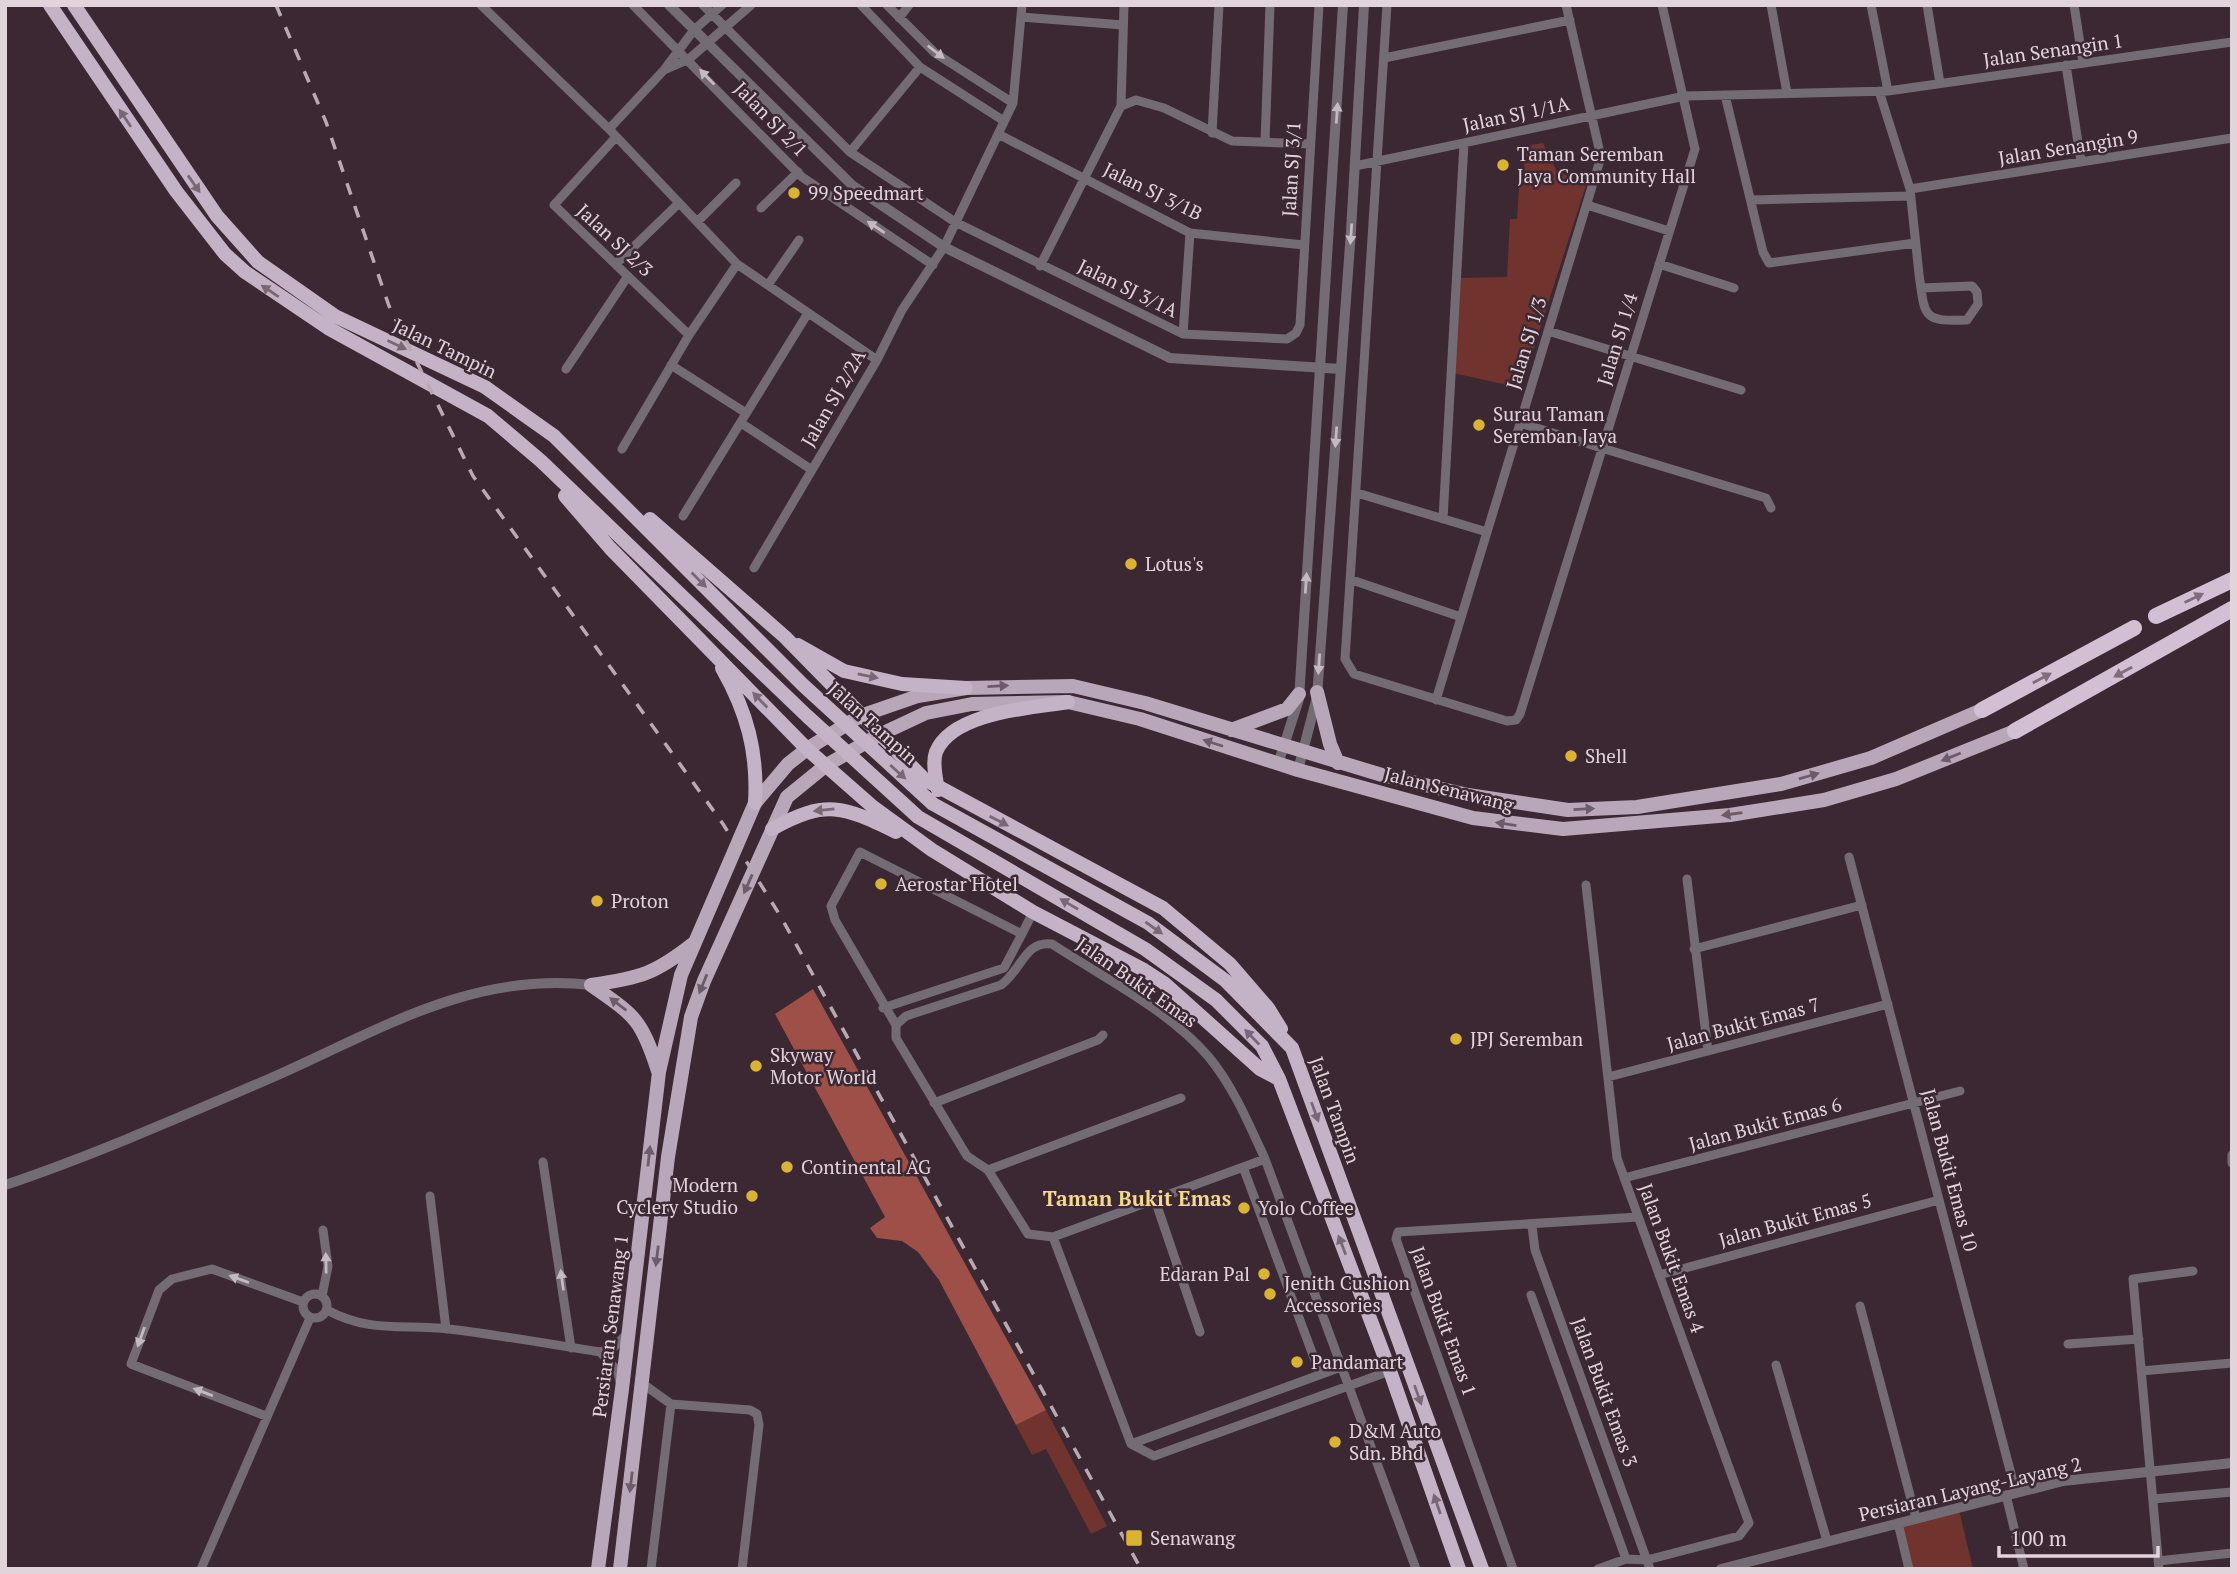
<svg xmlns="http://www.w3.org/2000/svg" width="2237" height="1574" font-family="'PT Serif',serif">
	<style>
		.green { fill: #70332d }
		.forest { fill: #9e5048 }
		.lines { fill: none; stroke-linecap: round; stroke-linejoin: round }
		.minor { stroke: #736c74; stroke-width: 9 }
		.tertiary { stroke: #736c74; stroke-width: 10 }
		.primary { stroke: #b7a7b9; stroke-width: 14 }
		.trunk { stroke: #c4b3c6; stroke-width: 14 }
		.motorway { stroke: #d2bfd4; stroke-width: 16 }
		.rail { stroke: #b9aab2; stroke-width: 3.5; stroke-dasharray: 12 12; stroke-linecap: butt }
		.oneway { fill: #c6bac1 }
		.oneway2 { fill: #796775 }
		.oneway3 { fill: #806c7b }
		.oneway4 { fill: #6d5b69 }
		.poi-dot { fill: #dab334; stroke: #3c2833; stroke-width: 2.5 }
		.labels { text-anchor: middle; stroke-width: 5; stroke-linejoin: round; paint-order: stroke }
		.street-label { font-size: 19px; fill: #e2d4db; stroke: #3c2833 }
		.poi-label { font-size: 19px; fill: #e2d4db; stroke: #3c2833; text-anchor: start }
		.neighbourhood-label { font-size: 21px; font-weight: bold; fill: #f3d98c; stroke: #3c2833 }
	</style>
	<rect width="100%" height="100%" fill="#3c2833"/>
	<path class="green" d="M1543 143 1557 172 1587 182 1521 388 1453 373 1459 278 1507 277 1510 219H1517L1519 187 1523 186 1525 146Z
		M1046 1410 1107 1526 1091 1534 1046 1449 1032 1455 1016 1425Z
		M1959 1510 1973 1569H1912L1901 1525Z"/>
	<path class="forest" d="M813 989 1046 1410 1016 1425 939 1280 918 1252 902 1241 877 1238 870 1228 885 1217 775 1014Z"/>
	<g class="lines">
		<path class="minor" d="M481 5 609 129 737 264 877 360
			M633 5 802 177 933 265
			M703 5 850 152 955 222 1183 334 1287 339 1296 333 1300 325 1319 5
			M861 5 920 67 1004 121
			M887 5 935 53 1013 103
			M1387 5 1345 659 1354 674 1507 721 1516 720 1520 714 1695 149 1662 5
			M1771 5 1787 93
			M1871 5 1888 91
			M1927 5 1940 83
			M2074 5 2083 63
			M1021 17 1123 25
			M899 18 909 5
			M1384 58 1570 20
			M2066 65 2081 162
			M666 69 689 59 751 5
			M1879 91 1910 189 1919 274C1925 317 1922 322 1967 320L1978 304 1977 292 1972 286 1921 288
			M1725 95 1763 252 1769 263 1915 243
			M1121 106 1136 100 1164 108 1232 141 1310 144
			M609 129 664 70 694 30 722 5
			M1212 133 1219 5
			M998 134 1190 233 1304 245
			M616 137 554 205 689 335
			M1265 142 1270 5
			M850 152 920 67
			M1355 166 1685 96 1888 91 2232 42
			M1910 189 2232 138
			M1751 200 1911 196
			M1587 205 1669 231
			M761 208 798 172
			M697 222 736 183
			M616 264 679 203
			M1659 264 1734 288
			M1040 266 1121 106 1124 5
			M768 285 799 240
			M1548 331 1741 390
			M1183 334 1190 233
			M671 365 746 413
			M566 369 628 276
			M741 423 812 470
			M1520 423 1766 498 1771 508
			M622 449 689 335 737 264
			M1357 493 1487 532
			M683 516 808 313
			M1443 519 1464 143
			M754 568 877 360 902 310 944 247 1013 103 1022 5
			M1352 580 1461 617
			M1436 700 1601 157 1566 5
			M1849 857 2016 1493
			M1687 879 1708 1051
			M1586 885 1617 1158 1749 1523 1739 1536 1647 1560 1626 1559 1598 1569
			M1033 912 1022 934 860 852 831 906 835 920 896 1025V1038L967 1156 988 1170 1028 1234 1053 1237 1265 1159
			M1694 949 1862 905
			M883 1008 1004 968 1022 934
			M896 1025 906 1016 1001 985C1021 971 1025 940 1052 944 1104 978 1167 1009 1208 1056 1233 1086 1249 1124 1265 1159L1416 1569
			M1608 1077 1888 1004
			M934 1103 1098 1040 1103 1035
			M2232 1155V1163
			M543 1162 571 1348
			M1243 1167 1320 1374
			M988 1170 1181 1098
			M1624 1178 1960 1091
			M430 1196 446 1329
			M1155 1200 1200 1332
			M1532 1226 1535 1250 1650 1569
			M1053 1237 1131 1444 1154 1456 1390 1371
			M1659 1275 1939 1200
			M303 1306a12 12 0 1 1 24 0a12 12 0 1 1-24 0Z
			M1531 1295 1626 1559
			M322 1296 328 1266 323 1230
			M1860 1306 1916 1518
			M327 1310C369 1333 403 1324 449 1329 499 1335 549 1344 600 1352L614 1347 628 1333
			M2068 1344 2139 1339
			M600 1352 617 1370 620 1381
			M1776 1365 1827 1541
			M2141 1371 2232 1363
			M643 1384 671 1404 750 1410 757 1414 759 1425 742 1569
			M266 1416 131 1364 159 1290 172 1279 212 1269 303 1302
			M1131 1444 1341 1367
			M2006 1495 2024 1569
			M2153 1499 2232 1492
			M1898 1523 1909 1569
			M2158 1561 2232 1553
			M201 1569 310 1318
			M651 1569 671 1404
			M1513 1569 1396 1239 1398 1232 1638 1217
			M2159 1569 2133 1279 2193 1271"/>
		<path class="tertiary" d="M669 5 853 186 944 247 1170 358 1341 369
			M1278 764 1299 699 1343 5
			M1298 770 1317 697 1351 231 1364 5
			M5 1185C94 1155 185 1115 271 1078 376 1032 471 971 591 985
			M1721 1569 2063 1481 2232 1463"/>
		<path class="primary" d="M1317 692 1330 744 1338 763
			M1231 730 1287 709 1299 694
			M591 985C640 978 655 974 694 943
			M591 985C635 1016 641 1018 658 1071
			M598 1569 622 1389 659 1072 681 975 755 803 788 764 807 749 860 716 918 696 966 688 1073 686 1145 703 1382 775 1468 795 1568 810 1637 807 1781 784 1871 758 1982 710
			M620 1569 668 1157 691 1017 704 981 787 797 825 766 879 735 926 713 972 704 1068 702 1140 719 1298 770 1473 818 1563 829 1730 815 1824 800 1896 779 2015 731"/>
		<path class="trunk" d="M50 5 176 191 225 254 245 272 328 328 488 416 541 461 807 716 918 817 1145 949 1216 1000 1262 1046 1279 1079 1390 1371 1459 1569
			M74 5 217 216 258 262 335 316 485 387 554 436 803 685 933 804 1148 923 1226 981 1292 1048 1482 1569
			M565 496 610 548 807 749 873 807 932 850 1033 912 1144 970 1164 983 1260 1069 1279 1079
			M650 519 785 637 924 779 1163 908 1230 964 1268 1008 1281 1029
			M798 645 844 671 902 684 966 688
			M722 668C747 712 758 752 755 803
			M938 790C936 778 932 763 936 752 952 712 1032 708 1068 702
			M772 829C826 799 843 806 896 832"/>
		<path class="motorway" d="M2156 616 2232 580
			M1982 710 2134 628
			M2015 731 2232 609"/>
		<path class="rail" d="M276 5 326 122 389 306 473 476 723 824 781 917 1141 1569"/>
	</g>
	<defs><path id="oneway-solid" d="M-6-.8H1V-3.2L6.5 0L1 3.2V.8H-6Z" transform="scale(1.75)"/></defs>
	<g class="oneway">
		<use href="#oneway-solid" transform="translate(936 52) rotate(38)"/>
		<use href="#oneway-solid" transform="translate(707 77) rotate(-134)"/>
		<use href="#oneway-solid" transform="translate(1337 113) rotate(-86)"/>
		<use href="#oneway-solid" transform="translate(876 227) rotate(-146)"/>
		<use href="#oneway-solid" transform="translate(1351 234) rotate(94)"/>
		<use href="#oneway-solid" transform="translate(1336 437) rotate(94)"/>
		<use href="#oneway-solid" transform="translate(1306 583) rotate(-86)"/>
		<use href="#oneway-solid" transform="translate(1319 664) rotate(94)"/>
		<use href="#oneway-solid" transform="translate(326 1263) rotate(-91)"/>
		<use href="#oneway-solid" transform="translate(239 1279) rotate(-160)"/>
		<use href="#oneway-solid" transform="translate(562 1280) rotate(-98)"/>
		<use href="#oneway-solid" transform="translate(141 1337) rotate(110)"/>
		<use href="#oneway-solid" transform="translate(203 1392) rotate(-159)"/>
	</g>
	<g class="oneway2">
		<use href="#oneway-solid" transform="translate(125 118) rotate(-124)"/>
		<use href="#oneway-solid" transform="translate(194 184) rotate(55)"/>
		<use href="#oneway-solid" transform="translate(270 291) rotate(-146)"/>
		<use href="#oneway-solid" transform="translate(397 345) rotate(25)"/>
		<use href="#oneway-solid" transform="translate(699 580) rotate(45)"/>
		<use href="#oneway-solid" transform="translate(868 676) rotate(12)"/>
		<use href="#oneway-solid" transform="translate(760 700) rotate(-134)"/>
		<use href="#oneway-solid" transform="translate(898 772) rotate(42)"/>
		<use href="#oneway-solid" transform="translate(824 810) rotate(174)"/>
		<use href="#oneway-solid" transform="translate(999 821) rotate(27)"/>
		<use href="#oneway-solid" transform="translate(1069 904) rotate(-150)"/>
		<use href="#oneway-solid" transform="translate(1154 928) rotate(35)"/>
		<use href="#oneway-solid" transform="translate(1252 1037) rotate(-134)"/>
		<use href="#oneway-solid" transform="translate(1315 1112) rotate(70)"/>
		<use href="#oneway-solid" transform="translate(1342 1245) rotate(-111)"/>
		<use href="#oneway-solid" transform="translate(1418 1395) rotate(70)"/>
		<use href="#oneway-solid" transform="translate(1437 1504) rotate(-109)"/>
	</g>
	<g class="oneway3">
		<use href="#oneway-solid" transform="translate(2194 598) rotate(-26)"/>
		<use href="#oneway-solid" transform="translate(2123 672) rotate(151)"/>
		<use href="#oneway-solid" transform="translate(2042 678) rotate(-28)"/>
	</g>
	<g class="oneway4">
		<use href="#oneway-solid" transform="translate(998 686) rotate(-3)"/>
		<use href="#oneway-solid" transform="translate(1213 743) rotate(-162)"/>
		<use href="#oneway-solid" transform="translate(1951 757) rotate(158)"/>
		<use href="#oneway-solid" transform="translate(1809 776) rotate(-16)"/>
		<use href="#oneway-solid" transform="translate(1584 809) rotate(-3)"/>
		<use href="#oneway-solid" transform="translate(1732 814) rotate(172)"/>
		<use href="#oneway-solid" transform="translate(1506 824) rotate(-171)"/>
		<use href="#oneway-solid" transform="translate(748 884) rotate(114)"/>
		<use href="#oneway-solid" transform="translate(703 984) rotate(112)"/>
		<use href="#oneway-solid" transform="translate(618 1004) rotate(-143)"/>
		<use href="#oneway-solid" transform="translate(649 1156) rotate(-84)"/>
		<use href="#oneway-solid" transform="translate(657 1256) rotate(97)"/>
		<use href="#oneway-solid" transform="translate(631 1482) rotate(97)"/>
	</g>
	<g class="poi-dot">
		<circle cx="1503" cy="165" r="7"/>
		<circle cx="794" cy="193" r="7"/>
		<circle cx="1479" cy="425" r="7"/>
		<circle cx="1131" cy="564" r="7"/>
		<circle cx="1571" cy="756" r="7"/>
		<circle cx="881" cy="884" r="7"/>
		<circle cx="597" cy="901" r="7"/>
		<circle cx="1456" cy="1039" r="7"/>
		<circle cx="756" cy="1066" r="7"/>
		<circle cx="787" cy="1167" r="7"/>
		<circle cx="752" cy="1196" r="7"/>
		<circle cx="1244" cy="1208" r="7"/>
		<circle cx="1264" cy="1274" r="7"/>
		<circle cx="1270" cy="1294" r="7"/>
		<circle cx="1297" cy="1362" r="7"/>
		<circle cx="1335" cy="1442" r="7"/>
		<rect x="1125" y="1529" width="18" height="18" rx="3.5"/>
	</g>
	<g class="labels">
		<g class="street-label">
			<text transform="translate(2053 50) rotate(-8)" y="7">Jalan Senangin 1</text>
			<text transform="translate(1516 114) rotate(-12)" y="7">Jalan SJ 1/1A</text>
			<text transform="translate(771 119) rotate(46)" y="7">Jalan SJ 2/1</text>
			<text transform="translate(2068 147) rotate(-9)" y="7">Jalan Senangin 9</text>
			<text transform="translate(1291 169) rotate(-87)" y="7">Jalan SJ 3/1</text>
			<text transform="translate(1153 191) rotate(26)" y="7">Jalan SJ 3/1B</text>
			<text transform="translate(615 240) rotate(43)" y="7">Jalan SJ 2/3</text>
			<text transform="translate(1128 288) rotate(26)" y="7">Jalan SJ 3/1A</text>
			<text transform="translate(1617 339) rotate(-73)" y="7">Jalan SJ 1/4</text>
			<text transform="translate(1526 343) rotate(-73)" y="7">Jalan SJ 1/3</text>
			<text transform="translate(445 348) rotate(26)" y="7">Jalan Tampin</text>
			<text transform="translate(833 398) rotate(-60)" y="7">Jalan SJ 2/2A</text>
			<text transform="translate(873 723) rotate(42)" y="7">Jalan Tampin</text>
			<text transform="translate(1449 789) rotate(14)" y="7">Jalan Senawang</text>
			<text transform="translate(1137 982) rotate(35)" y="7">Jalan Bukit Emas</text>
			<text transform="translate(1743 1024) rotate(-15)" y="7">Jalan Bukit Emas 7</text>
			<text transform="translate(1335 1110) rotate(70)" y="7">Jalan Tampin</text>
			<text transform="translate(1765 1124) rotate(-15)" y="7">Jalan Bukit Emas 6</text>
			<text transform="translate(1950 1170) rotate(75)" y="7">Jalan Bukit Emas 10</text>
			<text transform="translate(1795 1220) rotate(-15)" y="7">Jalan Bukit Emas 5</text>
			<text transform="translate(1672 1258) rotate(70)" y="7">Jalan Bukit Emas 4</text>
			<text transform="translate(1444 1321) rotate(70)" y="7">Jalan Bukit Emas 1</text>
			<text transform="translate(610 1326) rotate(-83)" y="7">Persiaran Senawang 1</text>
			<text transform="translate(1605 1392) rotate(70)" y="7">Jalan Bukit Emas 3</text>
			<text transform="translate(1970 1489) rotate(-13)" y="7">Persiaran Layang-Layang 2</text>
		</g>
		<g class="poi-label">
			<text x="1517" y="161">Taman Seremban<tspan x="1517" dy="22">Jaya Community Hall</tspan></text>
			<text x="808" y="200">99 Speedmart</text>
			<text x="1493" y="421">Surau Taman<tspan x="1493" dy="22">Seremban Jaya</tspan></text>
			<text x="1145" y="571">Lotus's</text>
			<text x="1585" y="763">Shell</text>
			<text x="895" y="891">Aerostar Hotel</text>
			<text x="611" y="908">Proton</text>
			<text x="1470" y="1046">JPJ Seremban</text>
			<text x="770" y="1062">Skyway<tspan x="770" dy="22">Motor World</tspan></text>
			<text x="801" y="1174">Continental AG</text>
			<text x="738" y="1192" text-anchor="end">Modern<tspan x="738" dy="22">Cyclery Studio</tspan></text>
			<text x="1258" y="1215">Yolo Coffee</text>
			<text x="1250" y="1281" text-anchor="end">Edaran Pal</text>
			<text x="1284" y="1290">Jenith Cushion<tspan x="1284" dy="22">Accessories</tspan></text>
			<text x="1311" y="1369">Pandamart</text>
			<text x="1349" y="1438">D&amp;M Auto<tspan x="1349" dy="22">Sdn. Bhd</tspan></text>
			<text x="1150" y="1545">Senawang</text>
		</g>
		<g class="neighbourhood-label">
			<text x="1137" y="1206">Taman Bukit Emas</text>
		</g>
	</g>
	<rect width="2237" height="1574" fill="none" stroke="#e2d4db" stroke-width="14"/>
	<path d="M1999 1546v10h159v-10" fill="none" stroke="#e2d4db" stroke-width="3.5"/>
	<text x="2010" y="1546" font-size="21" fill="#e2d4db" stroke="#3c2833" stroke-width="5" paint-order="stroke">100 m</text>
</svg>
